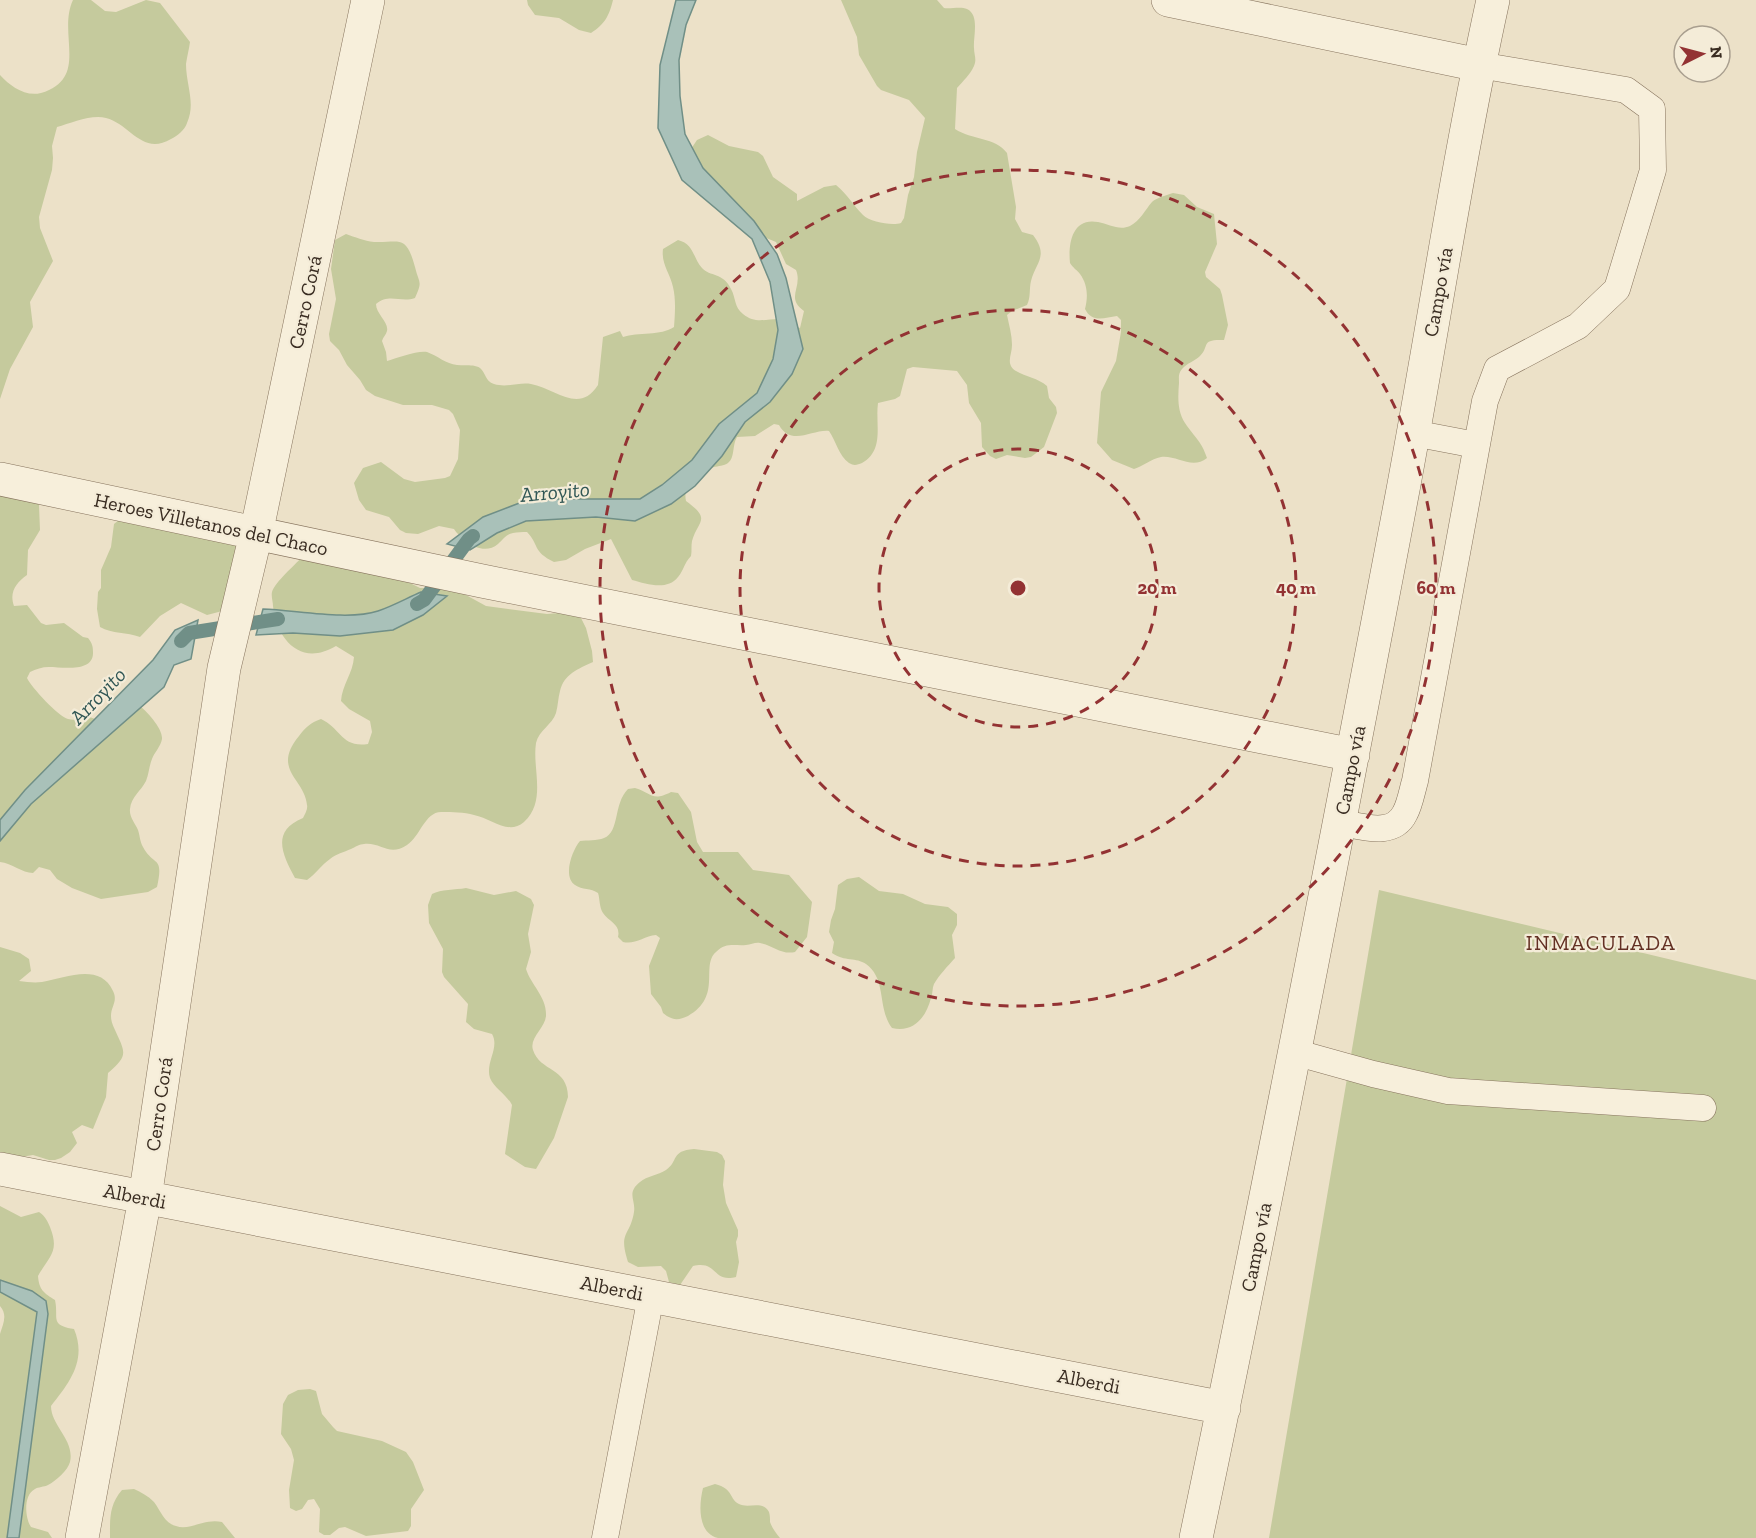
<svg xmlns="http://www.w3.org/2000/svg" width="1756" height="1538" font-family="'Zilla Slab',serif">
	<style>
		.green { fill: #c5ca9d }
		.water { fill: #a9c1b9; stroke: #708f87; stroke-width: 1.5 }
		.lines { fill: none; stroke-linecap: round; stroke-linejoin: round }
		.stream { stroke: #708f87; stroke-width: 14 }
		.lane-casing { stroke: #87745e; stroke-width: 27 }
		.street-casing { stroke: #87745e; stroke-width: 34 }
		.lane { stroke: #f7efdb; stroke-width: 26 }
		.street { stroke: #f7efdb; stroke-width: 33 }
		.ring { fill: none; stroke: #933233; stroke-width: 3; stroke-dasharray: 10 8 }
		.labels { text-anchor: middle; stroke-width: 4.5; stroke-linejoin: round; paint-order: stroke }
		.street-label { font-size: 20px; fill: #392c21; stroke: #f4ecd8 }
		.water-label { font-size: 21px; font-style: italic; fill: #315755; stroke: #f4ecd8 }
		.neighbourhood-label { font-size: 21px; letter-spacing: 1.5px; fill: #633023; stroke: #f4ecd8 }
		.centre { fill: #933233; stroke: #f4ecd8; stroke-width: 3 }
		.ring-label { font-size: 18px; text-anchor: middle; font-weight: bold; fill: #933233; stroke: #f4ecd8; stroke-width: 4.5; stroke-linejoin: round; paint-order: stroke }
	</style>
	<rect width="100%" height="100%" fill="#ece1c8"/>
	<path class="green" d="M73 0H91L105 11 116 12 146 0 160 3 190 42C189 49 187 57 186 64 186 85 196 103 187 123 185 130 177 136 171 139 142 156 130 124 106 118 92 114 71 123 57 127L52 146 53 158 52 170 39 217 40 228 53 261 30 302 33 327 10 369 0 399V75C10 86 25 97 41 93 90 78 57 34 73 0Z
		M527 0H613C609 16 605 24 591 33L579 30 559 18 535 15 528 5Z
		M841 0H937L944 8C951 9 961 6 967 9 980 15 973 37 974 48 974 55 977 59 974 66 970 75 963 81 957 88L955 129C972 140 995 137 1007 153L1016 207 1015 219 1022 232 1033 235C1049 256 1036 262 1031 281 1029 289 1031 297 1027 305L1012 311 1007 315C1009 325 1012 335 1012 345 1012 355 1005 364 1016 371 1026 377 1038 378 1047 386L1049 398 1056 407 1057 413 1044 447 1031 457 1025 458 1007 455 996 459 990 456 982 447 981 423 969 403 967 385 957 371 913 367 907 369 900 396 895 399 878 403C875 424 885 450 862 463 857 465 854 466 849 463 839 456 836 441 829 431 813 429 791 447 779 425L774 424 755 436 737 437C732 445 735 458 728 463 724 466 718 466 714 467 700 473 682 484 686 501 712 520 698 520 692 541 691 546 692 551 691 556 684 563 684 570 678 577 667 591 647 584 632 580L611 539 585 549 566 560 554 562C532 551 540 546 527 532 522 532 517 532 513 533 506 534 503 540 498 544 483 557 462 541 454 529L439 526 418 534 406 533 400 530 389 517 366 510 359 500 354 483 363 468 381 462 404 479 415 482 445 478 450 476 458 459 460 430 453 414 449 410 432 405H403L375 396 366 390 360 380 347 365 339 350 330 341 329 334 336 299 331 269 335 240 346 234C355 237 364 241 374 242 400 243 406 234 415 267 419 284 423 280 415 298 401 303 389 293 376 304 376 314 389 322 387 331 386 335 383 337 382 341L386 352 387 361C396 358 419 350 427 352 438 356 446 364 457 365 464 366 474 364 480 368 486 373 485 381 494 384 507 388 519 382 531 384 555 388 579 415 598 385L603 337 620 331 623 337C638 332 661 336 674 327 675 314 676 299 673 287 670 273 661 264 663 249L678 240C694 244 693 258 702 268 710 277 723 272 731 289 736 298 734 307 743 314 755 324 765 319 779 319 785 319 793 326 800 328L804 311C785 298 803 287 796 270L786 264 776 242 754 233 714 197 691 149 697 140 708 135 729 146 758 152 763 156 773 177 797 194V201L824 187 836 185C849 196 853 205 863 215 870 222 892 226 901 223L904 218 908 195 914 177 917 152 925 118 909 100 881 90 877 86 859 55 857 37Z
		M1173 193 1184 195 1197 207 1214 214 1217 244 1205 272 1206 277 1220 289 1222 295 1228 325 1224 340C1200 339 1210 346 1200 356 1195 361 1187 363 1182 369 1178 374 1179 377 1179 383 1178 396 1177 411 1185 423 1195 438 1201 440 1207 458 1192 470 1177 455 1161 457 1151 459 1143 466 1134 469L1112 460 1097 443 1101 392 1116 361 1121 332V320L1117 316C1104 318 1092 323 1085 309 1088 297 1088 285 1080 274 1077 270 1073 268 1070 263 1068 244 1072 217 1098 222 1109 224 1119 231 1130 226 1140 221 1145 210 1152 202 1156 198 1167 195 1173 193Z
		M0 490 35 500 39 505 40 530 28 550 27 575C16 583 9 592 14 606L27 605 41 623 46 625 64 623 83 637 88 638C92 643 93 646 93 652 94 673 62 667 49 667 42 667 36 669 30 672L27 678C31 687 59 717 68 719 84 723 82 708 104 725L139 705C146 711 163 728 162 739 161 746 154 753 152 759 149 766 149 774 146 781 141 791 131 797 130 809 129 817 135 823 138 830 140 836 140 842 143 847 154 867 164 855 157 887L148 892 101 899 72 888 57 879 50 870 39 867 33 873C22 873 12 863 0 862Z
		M119 520 186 523 243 549 230 609 207 615 181 603 160 616 140 637C127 632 112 634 100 627L97 609 98 592 101 588V570L111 547 114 524Z
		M302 557 393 567 410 583 420 588 455 589 486 606 547 614 571 612 581 618 586 628 592 651 593 662C578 669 564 674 560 691 558 698 558 706 556 713 552 725 539 730 536 743 532 769 547 801 524 822 508 836 491 818 474 815 464 812 452 812 442 812 425 811 420 837 407 845 389 857 381 842 364 844 360 844 355 847 351 849 344 852 336 854 330 859 321 865 316 874 307 880L295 878C282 854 271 831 303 818 305 814 308 809 307 805 305 779 271 770 299 736 306 727 310 723 321 719 341 728 341 748 368 744L372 732 370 721 349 709 341 701C342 685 353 673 354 657L336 646C301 667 277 640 273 606 273 602 271 596 272 592 275 582 295 565 302 557Z
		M635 788C652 793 652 802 671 792L678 793 691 812 697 842 703 852H738L753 870 789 875 812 902 807 937 795 952C781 955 773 945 760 943 755 942 751 945 746 945 734 946 726 942 716 952 700 966 723 996 688 1016 678 1021 671 1020 663 1013L661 1007 651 994 649 966 660 938 656 935C644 936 635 945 623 942L618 937C621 924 609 922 603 913 599 907 600 899 598 893 591 888 582 890 575 885 562 876 573 849 580 841 587 840 597 841 604 838 620 832 613 804 628 789Z
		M859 877 879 891 903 894 925 904 948 907 957 914V925L952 935 955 958C948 966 939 975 934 984 932 988 933 993 931 998 926 1018 913 1033 892 1028 877 1008 887 979 866 964 856 957 845 962 832 953L834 942 829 932 831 920 835 909 838 885 847 879Z
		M466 888 494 895 516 891 531 899 534 905 528 934 531 952 526 969C531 985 547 997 546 1016 545 1028 529 1038 533 1050 540 1072 568 1067 568 1097L554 1138 536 1169 525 1167 505 1154 512 1105C507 1095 494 1088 490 1078 485 1062 500 1048 492 1034L474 1029 466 1022 468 1004 444 977 442 972 443 949 429 923 428 905 432 894C441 889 455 890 466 888Z
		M1379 890 1756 980V1538H1269Z
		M0 947 20 953 29 959 31 971 19 981C27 982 34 983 42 982 65 978 100 962 113 991 120 1005 104 1009 115 1030 126 1054 128 1055 108 1073L106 1097 93 1129 82 1125 72 1132 77 1143 70 1152 61 1158 55 1160H49L33 1155 21 1157 0 1156Z
		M694 1149 717 1152 722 1155 725 1161 723 1185 726 1203 738 1230V1236L736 1242 739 1262 736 1277C712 1283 718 1260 693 1266L680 1285 669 1282 666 1271 661 1266 638 1267 628 1262C618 1231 630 1237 634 1212 636 1200 626 1193 640 1182 647 1176 658 1175 666 1170 679 1161 670 1151 694 1149Z
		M0 1206 21 1217 39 1212C45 1216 47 1220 50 1227 60 1252 49 1256 38 1276 39 1290 44 1293 55 1300 59 1318 49 1325 74 1329 87 1360 70 1382 51 1406 51 1426 75 1440 70 1462 68 1470 56 1481 48 1485 44 1487 38 1487 35 1489 23 1495 25 1518 31 1527L48 1532 52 1538H0V1334C3 1324 8 1315 0 1306Z
		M310 1389 316 1391 322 1414 333 1427 337 1431 382 1441 406 1452 413 1462 424 1490 411 1509V1526L408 1531 366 1536 345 1527 339 1528 330 1535H324L319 1532 320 1509 314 1499 308 1500 302 1509 296 1511 290 1508 289 1490 294 1460 291 1449 281 1434 283 1404 288 1395 298 1390Z
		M715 1484C734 1489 729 1499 739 1504 748 1509 763 1500 769 1512 770 1515 770 1519 770 1522 772 1528 776 1533 780 1538 766 1538 730 1538 718 1538 697 1533 699 1504 703 1488Z
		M134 1489C141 1492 148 1496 154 1502 161 1511 164 1523 176 1526 190 1531 204 1518 222 1522L235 1538H110C110 1519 109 1505 122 1490Z"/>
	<path class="water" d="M676 0H696L686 25 679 60 680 96 685 134 703 168 754 221 777 254 786 278 803 349 792 374 770 402 745 422 722 456 695 486 671 504 635 521 596 517 526 521 497 533 470 550 447 544 483 517 522 502 555 499H640L662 485 692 460 719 424 757 393 773 359 778 330 770 282 752 239 682 180 658 128 660 65Z
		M421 592 447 596 423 615 393 630 340 636 293 633 256 635 263 609C296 610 348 621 378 611 393 606 407 598 421 592Z
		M198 620 191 659 174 665 164 687 31 804 0 841V820L25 790 153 660 175 630Z
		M0 1280 32 1291 46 1301 48 1314 19 1538H7L37 1312 0 1292Z"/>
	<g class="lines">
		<path class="stream" d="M417 604 424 600 469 539 473 536
			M181 641 189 633 278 619"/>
		<defs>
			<path id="lane" d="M1413 433 1476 445
				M1340 823C1361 826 1393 838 1405 813 1410 804 1412 791 1415 781L1485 401 1497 369 1578 326 1617 289 1653 170 1652 109 1626 90 1479 65
				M1294 1052 1373 1074 1448 1091 1703 1108
				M605 1538 651 1296"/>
			<path id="street" d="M1168 0 1479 65
				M0 479 482 581 1353 755
				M0 1169 1224 1408
				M82 1538 145 1198 224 668 256 534 368 0
				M1196 1538C1269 1191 1336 843 1402 495 1433 330 1457 164 1493 0"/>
		</defs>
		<use href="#lane" class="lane-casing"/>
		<use href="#street" class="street-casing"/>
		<use href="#lane" class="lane"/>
		<use href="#street" class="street"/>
	</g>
	<g class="ring">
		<circle cx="1018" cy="588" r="139"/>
		<circle cx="1018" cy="588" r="278"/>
		<circle cx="1018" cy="588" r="418"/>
	</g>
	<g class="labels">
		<g class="street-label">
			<text transform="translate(1438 292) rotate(-80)" y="7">Campo vía</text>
			<text transform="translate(305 302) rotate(-78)" y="7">Cerro Corá</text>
			<text transform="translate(211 524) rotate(12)" y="7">Heroes Villetanos del Chaco</text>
			<text transform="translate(1350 770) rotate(-79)" y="7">Campo vía</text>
			<text transform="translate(159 1104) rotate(-82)" y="7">Cerro Corá</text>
			<text transform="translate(135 1196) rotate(11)" y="7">Alberdi</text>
			<text transform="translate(1256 1247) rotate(-79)" y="7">Campo vía</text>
			<text transform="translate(612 1288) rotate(11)" y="7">Alberdi</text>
			<text transform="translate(1089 1381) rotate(11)" y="7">Alberdi</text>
		</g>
		<g class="water-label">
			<text transform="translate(555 492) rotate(-5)" y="7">Arroyito</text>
			<text transform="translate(98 696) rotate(-46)" y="7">Arroyito</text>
		</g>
		<g class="neighbourhood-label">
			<text x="1601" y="950">INMACULADA</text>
		</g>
	</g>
	<circle cx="1018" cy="588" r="9" class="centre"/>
	<g class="ring-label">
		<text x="1157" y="594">20 m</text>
		<text x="1296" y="594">40 m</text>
		<text x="1436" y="594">60 m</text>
	</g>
	<g transform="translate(1702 54) rotate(84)"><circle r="28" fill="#f4ecd8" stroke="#a99f8f" stroke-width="1.5"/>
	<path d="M0-4.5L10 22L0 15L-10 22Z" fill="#933233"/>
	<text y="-9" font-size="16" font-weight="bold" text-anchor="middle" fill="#392c21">N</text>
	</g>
</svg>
